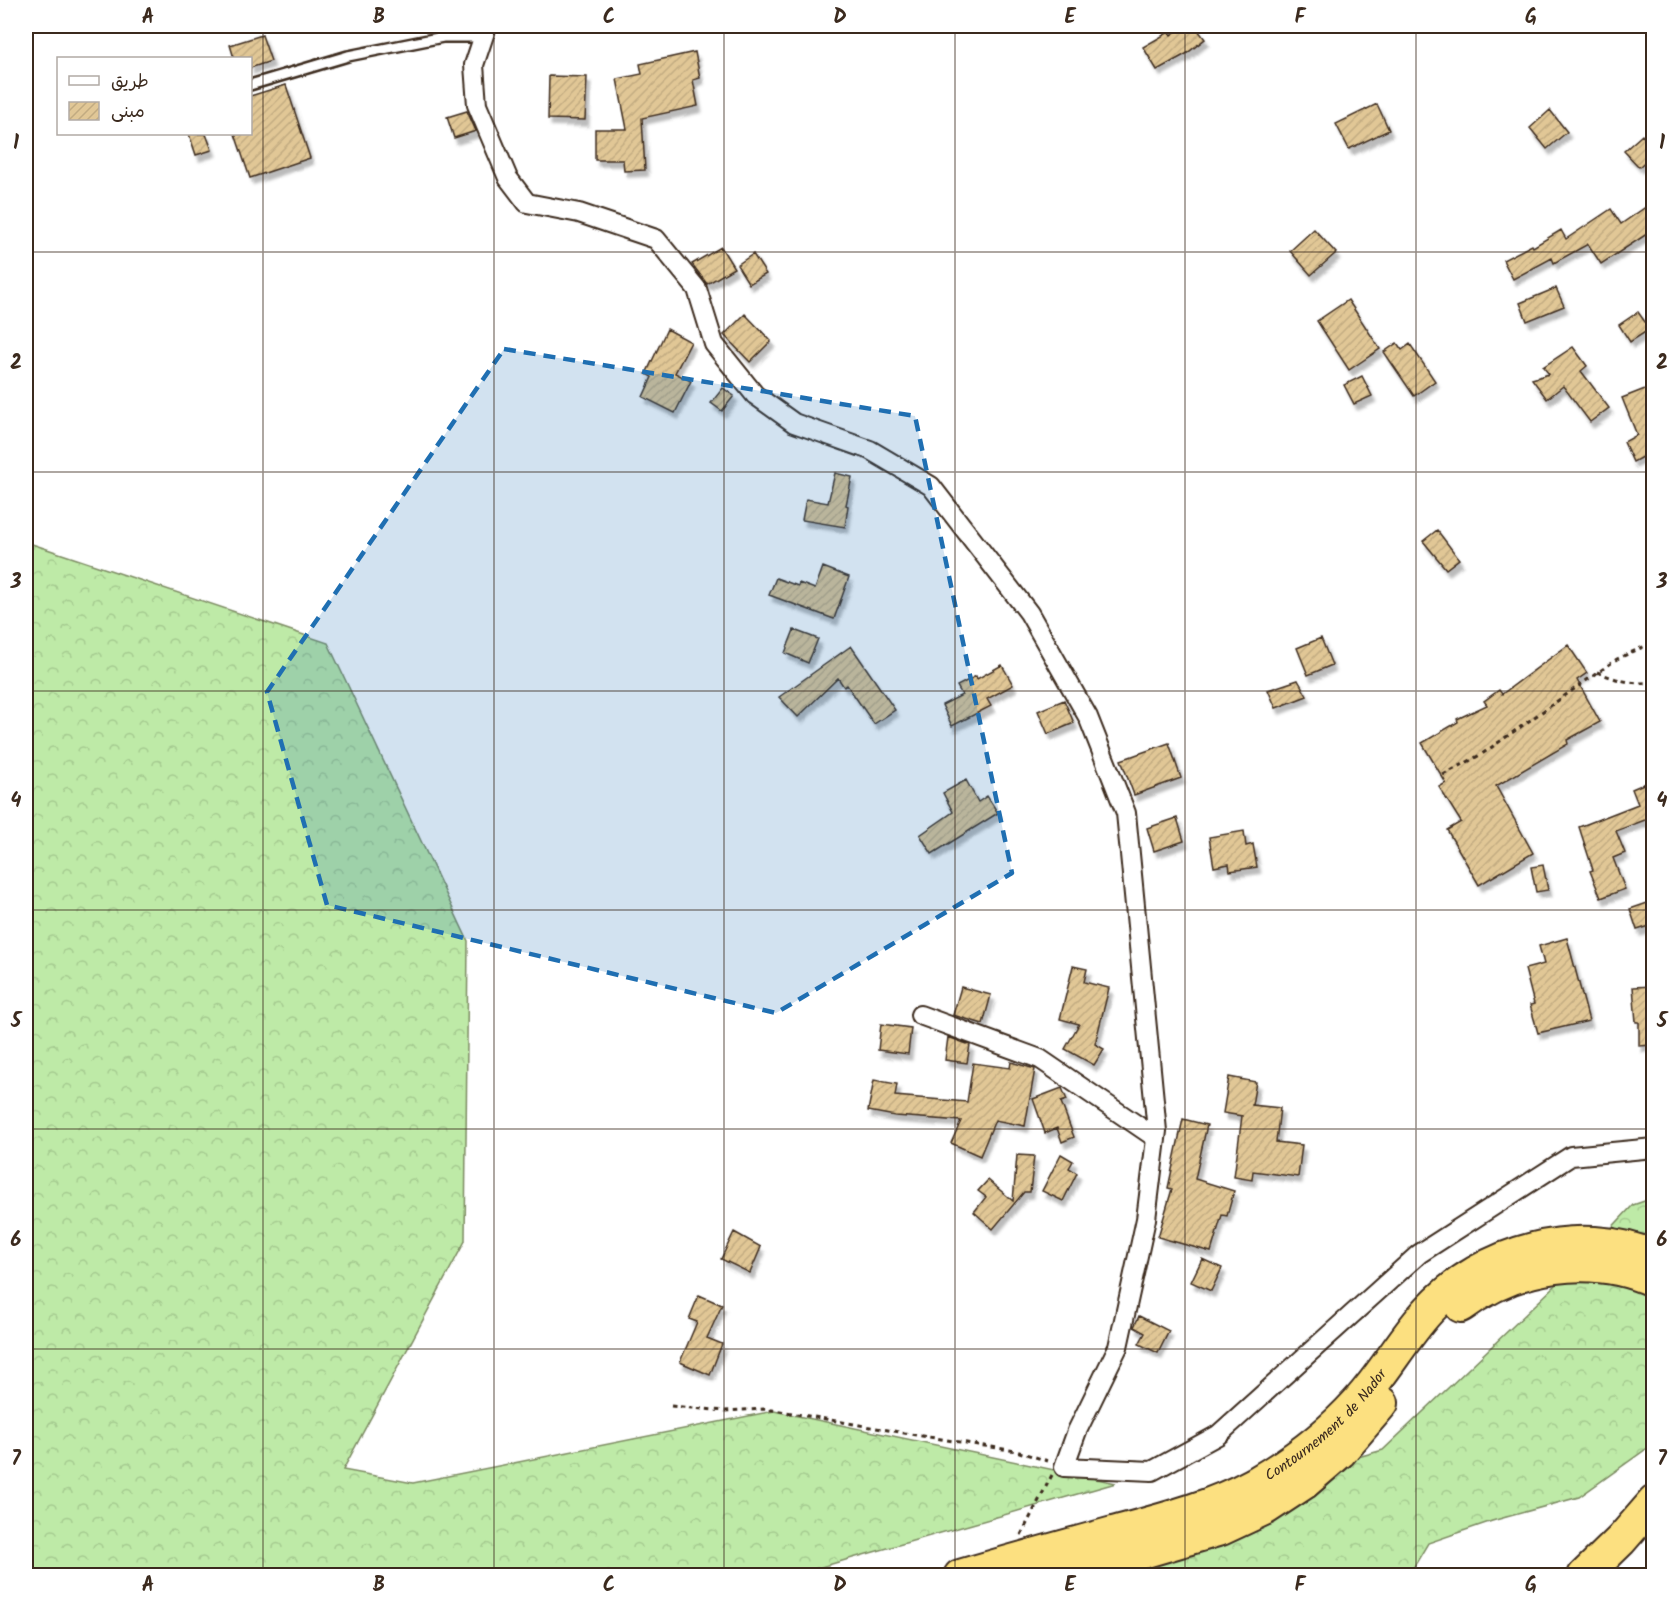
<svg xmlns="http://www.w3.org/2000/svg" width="1679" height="1601" font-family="Kalam,'Playpen Sans Arabic',sans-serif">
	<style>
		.forest { fill: url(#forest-crowns); stroke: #7c8a62; stroke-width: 1.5 }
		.building { fill: url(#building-hatch); stroke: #3b2a1e; stroke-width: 1.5; filter: url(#shadow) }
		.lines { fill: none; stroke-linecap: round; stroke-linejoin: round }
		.service-casing { stroke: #3b2a1e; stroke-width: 14 }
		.minor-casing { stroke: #3b2a1e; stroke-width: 22 }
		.trunk-casing { stroke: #3b2a1e; stroke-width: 36 }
		.path { stroke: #3b2a1e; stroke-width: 3; stroke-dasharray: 4.5 4.5; stroke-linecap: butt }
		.service { stroke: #fff; stroke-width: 9 }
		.minor { stroke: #fff; stroke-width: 18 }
		.trunk { stroke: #fce080; stroke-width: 32 }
		.marked { fill: #1f6fb2; fill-opacity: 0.2; stroke: #1f6fb2; stroke-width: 4.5; stroke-dasharray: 12 8; stroke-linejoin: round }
		.grid { fill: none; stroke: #3b2a1e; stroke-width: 1.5; stroke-opacity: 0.55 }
		.labels { text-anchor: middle; stroke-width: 5; stroke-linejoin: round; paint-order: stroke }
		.street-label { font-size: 15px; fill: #3b2a1e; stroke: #fff }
		.neatline { fill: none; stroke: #3b2a1e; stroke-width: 2 }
		.grid-label { font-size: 20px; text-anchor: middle; font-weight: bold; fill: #3b2a1e }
	</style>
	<defs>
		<pattern id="forest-crowns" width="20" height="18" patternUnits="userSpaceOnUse" patternTransform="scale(1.5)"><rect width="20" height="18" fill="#beeaa7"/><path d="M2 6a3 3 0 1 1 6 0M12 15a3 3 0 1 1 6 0" fill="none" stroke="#a4c98f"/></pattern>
		<pattern id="building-hatch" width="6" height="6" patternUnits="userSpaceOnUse" patternTransform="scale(1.5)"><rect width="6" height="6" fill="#e1c796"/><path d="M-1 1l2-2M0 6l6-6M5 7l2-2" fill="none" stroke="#c2ab81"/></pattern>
		<filter id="shadow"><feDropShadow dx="3.5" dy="6" stdDeviation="1.5" flood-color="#0004"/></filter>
	</defs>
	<rect width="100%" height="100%" fill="#fff"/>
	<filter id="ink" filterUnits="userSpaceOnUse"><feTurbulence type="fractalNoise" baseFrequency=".0167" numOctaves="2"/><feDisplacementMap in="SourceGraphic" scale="12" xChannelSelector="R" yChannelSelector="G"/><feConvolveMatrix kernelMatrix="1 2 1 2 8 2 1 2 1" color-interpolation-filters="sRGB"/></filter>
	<g filter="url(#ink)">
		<path class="forest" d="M26 542 328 643 468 941 465 1241 343 1470 413 1483 774 1411 1116 1483 793 1575 26 1576Z
			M1653 1198V1444L1579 1497 1492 1521 1428 1543 1409 1575 1010 1576 1268 1482 1383 1450 1577 1265 1633 1205Z"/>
		<path class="building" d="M1184 26H1195L1205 39 1186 54 1157 70 1143 47 1169 32 1171 35Z
			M262 35 271 61 250 68V58H234L230 45Z
			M695 52 700 78 693 80 698 106 642 118 645 170 624 171 623 160H595V129H627L617 79 642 74 640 64Z
			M549 76 587 77 585 120 548 119Z
			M286 85 310 158 250 178 235 134H250V96Z
			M1377 104 1389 130 1349 149 1336 124Z
			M1550 110 1567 132 1547 149 1530 128Z
			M467 111 476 131 454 138 447 117Z
			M189 134H206L212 150 196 155Z
			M1642 135 1653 148V154L1639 167 1624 151Z
			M1653 202V230L1601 264 1588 244 1554 263 1552 258 1513 279 1503 260 1532 245 1533 247 1561 230 1566 239 1611 209 1621 224Z
			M1314 229 1336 253 1311 275 1290 251Z
			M721 247 734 268 707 284 692 264Z
			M753 254 766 274 749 284 737 265Z
			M1556 288 1564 306 1527 321 1520 303Z
			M1348 300 1380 349 1349 370 1317 321Z
			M1638 312 1650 329 1630 342 1619 325Z
			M745 314 771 341 750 362 724 335Z
			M667 329 691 342 675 373 691 381 675 413 643 397 652 377 646 374Z
			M1397 343 1402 350 1410 344 1435 381 1414 396 1384 352Z
			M1573 347 1587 366 1581 371 1609 408 1590 422 1563 386 1547 399 1532 379 1549 374 1543 367Z
			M1362 376 1372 396 1354 404 1344 385Z
			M1650 387 1653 396V451L1633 462 1624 442 1637 435 1622 398Z
			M723 388 734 396 722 411 711 403Z
			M835 473 852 477 846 505 848 506 845 527 802 520 806 499 828 503Z
			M1437 530 1459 559 1446 569 1423 541Z
			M823 567 849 577 834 619 769 595 776 578 798 586 799 583 815 589Z
			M794 630 818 639 808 663 785 653Z
			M1321 638 1332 665 1308 675 1297 648Z
			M1568 645 1587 673 1577 680 1600 722 1567 740 1568 744 1496 786 1533 853 1479 885 1447 830 1461 822 1439 787 1446 783 1422 743 1458 722 1457 719 1487 705 1484 701 1499 690 1502 694Z
			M851 646 895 710 874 724 847 685 844 687 838 678 798 717 779 697Z
			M1002 665 1013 685 987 699 991 706 952 726 942 705 962 695 957 686 976 676 977 679Z
			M1298 680 1307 696 1276 708 1268 690Z
			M1064 700 1074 723 1048 734 1038 711Z
			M1169 743 1181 778 1134 795 1121 760Z
			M966 780 978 802 987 796 998 813 932 854 920 835 953 812 943 793Z
			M1653 780V817L1616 831 1625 853 1613 858 1625 889 1601 898 1590 871 1593 870 1579 827 1638 804 1632 789Z
			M1177 818 1184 841 1154 851 1147 828Z
			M1244 831 1246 846 1253 844 1257 867 1230 871 1229 864 1214 867 1209 837Z
			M1543 865 1548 890 1536 892 1531 867Z
			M1653 901V925L1637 930 1630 909Z
			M1567 938 1589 1021 1538 1033 1530 1005 1534 1004 1525 969 1544 964 1539 946Z
			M1073 966 1087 969 1084 982 1109 988 1095 1044 1104 1049 1094 1065 1065 1049 1079 1024 1060 1019Z
			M1653 986V1045L1639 1046V1022H1636L1633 987Z
			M961 987 991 995 983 1024 953 1015Z
			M881 1024 911 1028 908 1054 878 1050Z
			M948 1037 970 1045 967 1063 945 1060Z
			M1011 1062 1035 1069 1025 1126 995 1120 980 1156 951 1143 961 1121 895 1116 868 1111 874 1080 897 1084 895 1096 967 1102 973 1063 1010 1068Z
			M1229 1077 1256 1082 1252 1105 1280 1108 1276 1142 1302 1145 1298 1177 1253 1171 1252 1180 1234 1177 1242 1116 1223 1113Z
			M1062 1088 1067 1100 1061 1102 1074 1137 1062 1142 1057 1128 1045 1133 1033 1099Z
			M1183 1119 1207 1125 1195 1179 1234 1191 1227 1216 1222 1215 1211 1252 1158 1237 1172 1189 1168 1188Z
			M1061 1154 1073 1161 1069 1168 1077 1173 1063 1201 1042 1191Z
			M1017 1155 1034 1156 1030 1192H1024L993 1229 974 1212 986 1197 978 1191 988 1180 1013 1201Z
			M734 1232 761 1247 750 1273 721 1259Z
			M1202 1259 1222 1268 1211 1291 1191 1282Z
			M699 1295 722 1305 707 1338 722 1344 710 1375 680 1362 697 1322 689 1319Z
			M1139 1316 1169 1331 1158 1353 1139 1344 1145 1333 1134 1327Z"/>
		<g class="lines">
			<defs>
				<path id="service" d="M250 85 348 56 443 37H484"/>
				<path id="minor" d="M487 26 474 65 477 105 508 178 527 203 579 213 656 239 697 289 714 344 755 395 794 423 870 450 931 486 1029 613 1088 717 1126 813 1157 1131 1146 1219 1118 1347 1077 1431 1064 1467 1152 1471 1218 1435 1419 1254 1571 1156 1654 1148
					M920 1015 1040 1059 1156 1138"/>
				<g id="trunk">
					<path d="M1461 1306C1515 1265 1591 1252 1654 1281"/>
					<path id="s1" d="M960 1576C1011 1561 1062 1547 1113 1533 1161 1520 1210 1508 1254 1484 1292 1462 1328 1435 1357 1403 1384 1374 1403 1338 1429 1310 1483 1251 1579 1224 1654 1257"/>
					<path d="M1061 1576 1221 1529 1266 1508 1304 1483 1340 1452 1382 1403"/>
					<path d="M1584 1576 1621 1540 1654 1502"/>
				</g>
			</defs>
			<use href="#service" class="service-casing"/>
			<use href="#minor" class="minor-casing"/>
			<use href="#trunk" class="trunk-casing"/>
			<path class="path" d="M1597 672C1617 680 1632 685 1654 682
				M1443 775 1482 754 1617 659 1654 642
				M671 1406 725 1411 764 1409 780 1411 916 1435 1016 1451 1048 1461
				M1021 1535 1052 1475"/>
			<use href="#service" class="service"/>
			<use href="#minor" class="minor"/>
			<use href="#trunk" class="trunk"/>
		</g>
	</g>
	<path class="marked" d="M504 349 915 416 1012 873 776 1013 327 905 267 692Z"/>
	<path class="grid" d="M263 26V1576M494 26V1576M724 26V1576M955 26V1576M1185 26V1576M1416 26V1576M26 252H1654M26 472H1654M26 691H1654M26 910H1654M26 1129H1654M26 1349H1654"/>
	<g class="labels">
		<g class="street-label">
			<text dy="5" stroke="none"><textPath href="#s1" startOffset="402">Contournement de Nador</textPath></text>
		</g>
	</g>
	<rect width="1679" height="1601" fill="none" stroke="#fff" stroke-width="66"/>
	<rect x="57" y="57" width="195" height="78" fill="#ffffff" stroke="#b1aaa5" stroke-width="1.5"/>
	<rect x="69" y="76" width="30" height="9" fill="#ffffff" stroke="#b1aaa5" stroke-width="1.5"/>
	<text x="111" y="87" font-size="18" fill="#3b2a1e">طريق</text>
	<rect x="69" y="102" width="30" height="18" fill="url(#building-hatch)" stroke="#b1aaa5" stroke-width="1.5"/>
	<text x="111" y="117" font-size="18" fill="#3b2a1e">مبنى</text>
	<rect x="33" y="33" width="1613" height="1535" class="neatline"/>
	<g class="grid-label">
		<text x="148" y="23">A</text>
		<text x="379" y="23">B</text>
		<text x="609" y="23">C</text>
		<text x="840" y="23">D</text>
		<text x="1070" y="23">E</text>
		<text x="1300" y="23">F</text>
		<text x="1531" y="23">G</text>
		<text x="16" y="149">1</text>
		<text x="1662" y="149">1</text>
		<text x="16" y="369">2</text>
		<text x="1662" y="369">2</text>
		<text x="16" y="588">3</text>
		<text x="1662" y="588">3</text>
		<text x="16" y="807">4</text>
		<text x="1662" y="807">4</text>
		<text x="16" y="1027">5</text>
		<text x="1662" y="1027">5</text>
		<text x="16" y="1246">6</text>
		<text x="1662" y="1246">6</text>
		<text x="16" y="1465">7</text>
		<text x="1662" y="1465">7</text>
		<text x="148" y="1591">A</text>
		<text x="379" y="1591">B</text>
		<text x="609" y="1591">C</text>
		<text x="840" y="1591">D</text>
		<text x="1070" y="1591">E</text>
		<text x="1300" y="1591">F</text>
		<text x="1531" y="1591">G</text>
	</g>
</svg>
